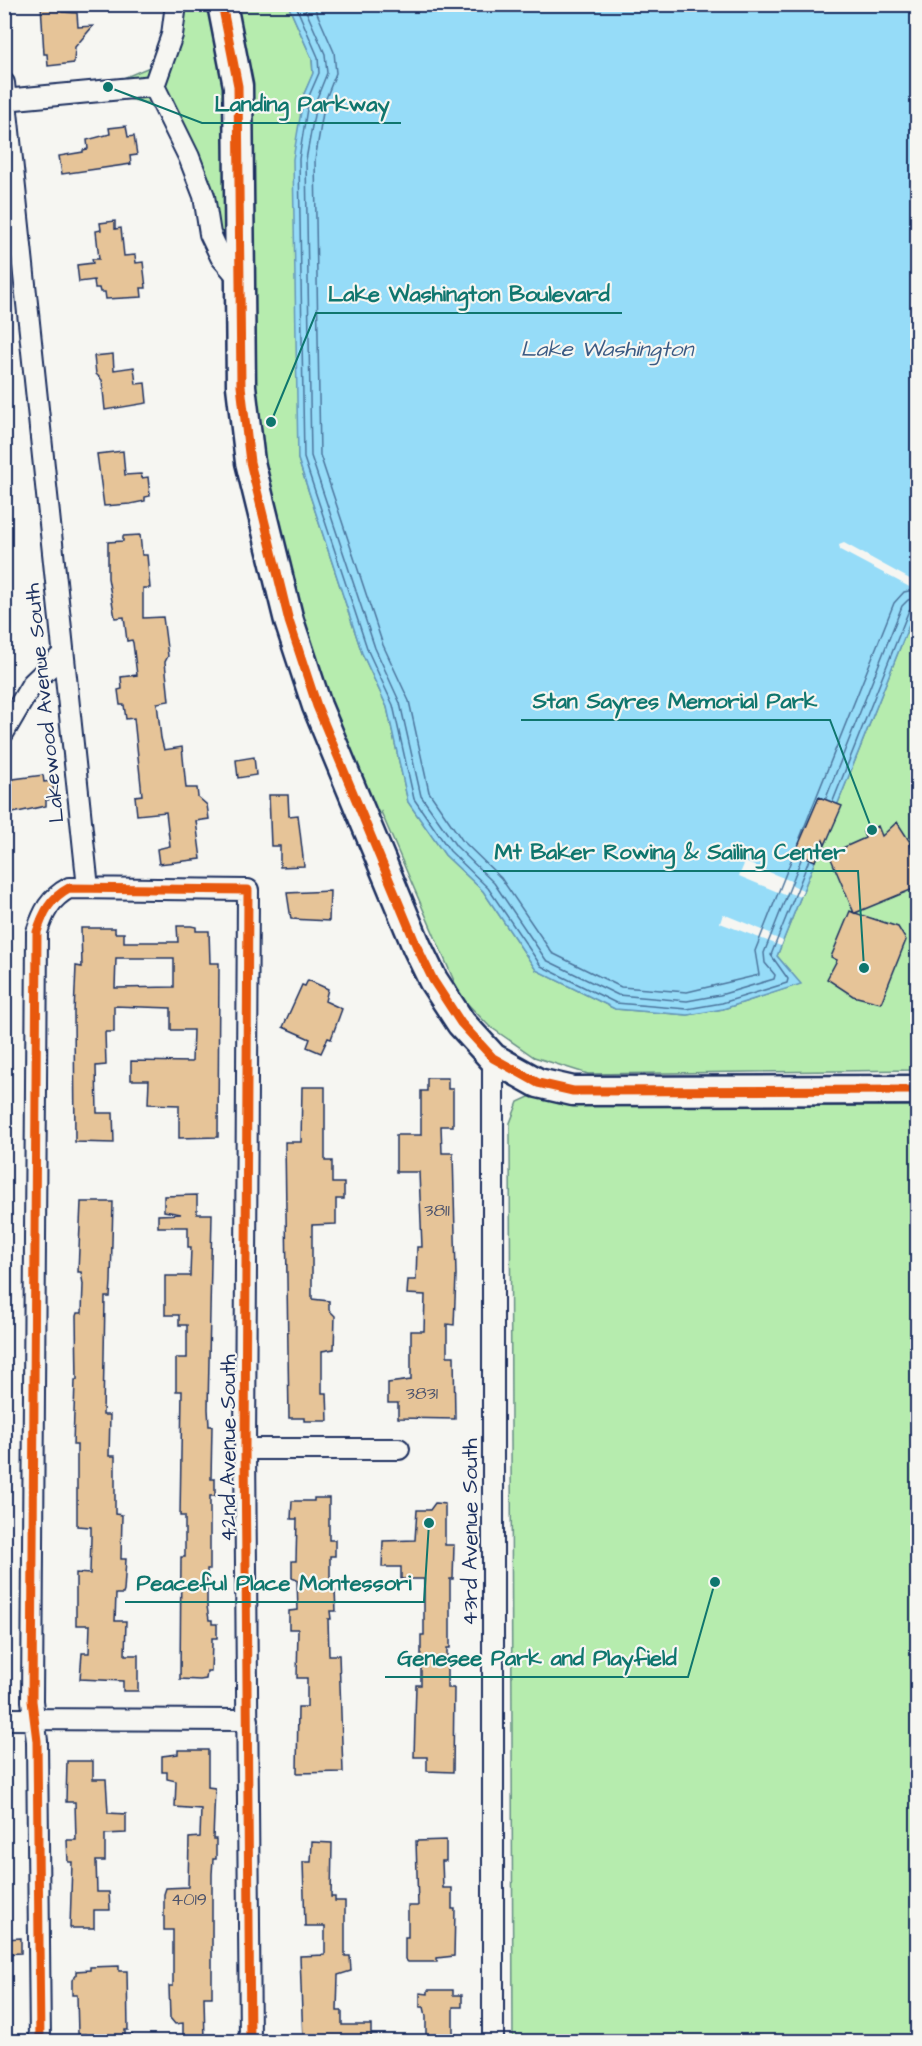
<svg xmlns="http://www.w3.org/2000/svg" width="922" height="2046" font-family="'Architects Daughter',sans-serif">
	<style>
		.green { fill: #b6ecae; stroke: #688e86; stroke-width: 1.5 }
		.water { fill: #96dcf8; stroke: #6597ba; stroke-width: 1.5 }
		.pier { fill: #f6f6f2 }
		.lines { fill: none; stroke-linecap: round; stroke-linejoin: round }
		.shore { stroke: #4c749c; stroke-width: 1.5 }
		.building { fill: #e6c498; stroke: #1b2f5e; stroke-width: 1.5; fill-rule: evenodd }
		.minor-casing { stroke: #1b2f5e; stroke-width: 24 }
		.secondary-casing { stroke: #1b2f5e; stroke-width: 33 }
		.minor { stroke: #f6f6f2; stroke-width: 20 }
		.secondary { stroke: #f6f6f2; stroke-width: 28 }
		.cycleway-casing { stroke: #f6f6f2; stroke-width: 13 }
		.cycleway { stroke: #e8590c; stroke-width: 9 }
		.labels { text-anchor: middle; stroke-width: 4.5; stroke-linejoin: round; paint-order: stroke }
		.number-label { font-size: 18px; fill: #4e546c }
		.street-label { font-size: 21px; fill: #1b2f5e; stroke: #f6f6f2 }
		.water-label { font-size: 22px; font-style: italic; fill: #3a5a84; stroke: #f6f6f2 }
		.leader { fill: none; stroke: #0f766e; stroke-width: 2 }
		.callout-dot { fill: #0f766e; stroke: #f6f6f2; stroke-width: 2 }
		.callout-label { font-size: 22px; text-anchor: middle; font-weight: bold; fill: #0f766e; stroke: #f6f6f2; stroke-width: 4.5; stroke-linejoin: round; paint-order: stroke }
	</style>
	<rect width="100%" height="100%" fill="#f6f6f2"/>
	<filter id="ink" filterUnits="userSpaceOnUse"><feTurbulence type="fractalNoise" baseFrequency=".0167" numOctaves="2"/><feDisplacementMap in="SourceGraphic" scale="12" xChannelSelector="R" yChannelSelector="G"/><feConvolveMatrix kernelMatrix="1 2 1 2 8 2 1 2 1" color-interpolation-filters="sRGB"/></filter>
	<g filter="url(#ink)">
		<path class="green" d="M176 5H288L312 59 313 74 304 94 298 459 362 653 387 707 408 802 445 855 483 891 536 970 615 1009 688 1015 723 1009 800 984 777 956 917 605V1070L588 1074 534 1057 489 1026 461 997 381 812 368 834 265 530 238 277 163 106 117 97 5 110 114 82 164 61Z
			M531 1096 573 1106H917V2041H513L510 1123 518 1102Z"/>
		<path class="water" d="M288 5H917V605L777 956 801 984 723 1009 688 1015 615 1009 536 970 483 891 445 855 408 802 387 707 362 653 298 459 293 159 304 94 313 73 312 59Z"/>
		<path class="pier" d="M844 543 917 583V591L840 550 839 545Z
			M745 862 791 881 790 884 803 890 800 897 787 892 785 895 739 876Z
			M723 914 770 933 769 935 783 941 781 946 720 923Z"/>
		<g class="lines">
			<path class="shore" d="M295 4 318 57 319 73 309 96 299 159 304 458 368 651 393 705 414 799 450 851 488 888 541 966 616 1003 687 1009 722 1003 787 983 788 979 771 955 809 860
				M303 4 325 54 327 73 317 98 306 160 311 456 375 648 400 703 421 796 456 846 494 883 546 960 618 995 687 1001 720 995 774 979 775 975 765 963 764 953 802 857
				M313 4 334 52 336 73 325 101 315 160 320 455 383 645 409 701 429 792 462 840 501 878 552 953 621 987 687 992 759 975 755 951 794 853
				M826 798 902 606 908 600 918 598
				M833 801 909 610 918 605
				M800 838 894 603 904 592 918 589"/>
		</g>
		<path class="building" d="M41 4H61L62 12 77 13 78 27 93 26 75 47 74 63 48 66 47 54H44Z
			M126 126 128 137 134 136 137 155 130 156 131 164 62 174 59 156 83 152V150L88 149 87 140 110 134 109 128Z
			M115 221V229L121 228 124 256 135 255 136 263 143 262 146 288H141L142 297 106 299 105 292H100L99 288H95L94 280 79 282 77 265 93 263 92 259H99L96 231 101 230 100 223Z
			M113 354 114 370 134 367 136 384 145 383 147 403 105 410 102 380 96 374 94 356Z
			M123 451 125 475 141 474 142 478 148 477 150 496 145 497V501L130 504 104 506 97 454Z
			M140 535 142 555H147L150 588H143V618L163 617 168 656 165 662 169 701 157 703 161 738 164 750 182 747 186 788H197L198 797 207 805 209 819 196 821 201 859 159 864 157 849 170 846 166 812 137 815 135 796 142 795 134 718 126 719 124 705H120L118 690 122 689 121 677 137 675 133 643 132 640 127 641 124 617 115 618 108 578V542L123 541V536Z
			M254 757 256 775 238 778 236 760Z
			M43 775 44 782 52 781 55 799 46 800V806L8 814 6 780Z
			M269 795H288L289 816 298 815 304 866 280 867V846H271Z
			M819 797 842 806 825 845 823 840 815 861 795 853Z
			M897 822 910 842 917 868 918 887 855 913 898 927 906 940 881 1003 853 996 827 979 837 960 831 957 850 911 854 913 829 854 865 838 863 832 878 826 882 836Z
			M330 891 329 921 291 919 287 893Z
			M177 926H191L196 927V931H209L210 963H219L218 1137 179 1138V1105L148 1104 149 1080H131V1061L192 1062 193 1030H171V1008L114 1006V1032H105L106 1065 96 1066 97 1113H113L114 1143 75 1142 74 1013 76 966 82 967 81 928H115V933H124V942H178ZM116 958H174V987L115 988Z
			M308 980 328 989 325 1001 342 1009 331 1039 328 1038 321 1053 307 1047 310 1039 283 1027 302 985 305 986Z
			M427 1078H448V1089H453V1126H441L442 1153H453L456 1275 454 1325 447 1324V1356H454L455 1419 398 1418V1403H388V1383L411 1380V1331H424L425 1295 407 1294 408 1280H416L417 1247H422L419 1172H396V1135H421V1091H427Z
			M302 1087H325V1161H332V1183H344V1199H336V1224L312 1225V1299L329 1301V1310L335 1316 334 1349 322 1351V1393H327L328 1421H304V1418H289L285 1142H301Z
			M197 1195V1214H212L208 1409 209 1426H212L211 1479H215V1496H210V1569H207V1606L209 1620H212V1624H217V1638H212V1642L211 1671H207L206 1679 200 1680 180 1679 181 1557H185V1516H180L182 1391H176V1358H187V1325H179V1315H165V1276H190L191 1247H188V1227H158V1215L181 1214 164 1211V1196Z
			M81 1202H113L111 1282 110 1297H105L103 1415H110L109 1456H115V1514L122 1515 121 1559H126L124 1591 123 1594H116L115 1621H126L125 1655H138V1691H123V1681L80 1679 82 1653H89L90 1625H76V1573L90 1574 91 1537V1527L77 1526V1445H73L75 1380H77L76 1316 77 1313H82L83 1284 81 1272H78Z
			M314 1498H329V1540H335V1556H330V1591H335L336 1611H330L331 1619H328L329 1655H339L343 1772 297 1773 298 1707H307V1678H297L298 1629H289V1611L298 1610 297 1580 292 1578V1561H296L297 1519H291L292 1501H314Z
			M435 1503 445 1504V1545H454L453 1579H450V1648H447V1688H454L453 1772 427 1771V1757H414L416 1685H421V1635H424V1579H401V1567H382L383 1541 415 1540 417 1510H430Z
			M178 1750H208V1787L215 1788 213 1839H216V1859H213L212 1874V1997H204L205 2042H183V2023L175 2024 170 2018 169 1986H173V1930H164V1894L166 1888 188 1887 189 1838 200 1837 201 1809 175 1807 176 1781 167 1779V1772H162V1756L178 1754Z
			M67 1761H93V1779H106L108 1813 126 1814V1833L105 1834V1861H96L97 1892H109L110 1910H94V1928H70L72 1862H68L67 1840H76L75 1802H66Z
			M446 1840V1861H442L443 1888H452V1909H455L454 1956 437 1958V1962H408L405 1959V1937H408V1906H418L416 1841Z
			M312 1842 332 1843 331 1897H335V1901H345V1956H350L351 1971 338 1975 337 2011H342V2025H371V2042H303L300 1956 325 1955V1926H305L303 1862H311Z
			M21 1938V1953L4 1954V1939Z
			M119 1966V1971H127L128 2030H125V2042H86V2034H78L77 1995H72V1980L76 1976V1971L90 1970V1967Z
			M428 1990H453V1995H462V2007H453V2042H426V2016L424 2007H420V1993L428 1994Z"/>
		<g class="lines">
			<defs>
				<path id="minor" d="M176 4 172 35 154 86 189 157 204 196 210 234 221 257 238 277
					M4 83 88 888
					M4 100 154 86
					M4 732 32 684 62 655
					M245 1449H399
					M4 1719 248 1720
					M40 2042 37 1741 32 1701 37 932C43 913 50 898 69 888L248 890 245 1449 250 2042
					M493 2042V1058"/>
				<path id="secondary" d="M222 4 238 86 241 386 250 462 289 621 317 706 417 947 433 980 461 1023 493 1058 538 1083 573 1091 918 1090"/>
			</defs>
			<use href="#minor" class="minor-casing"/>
			<use href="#secondary" class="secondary-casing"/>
			<use href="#minor" class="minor"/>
			<use href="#secondary" class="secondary"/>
			<defs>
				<path id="cycleway" d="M222 4 238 86 241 386 250 462 289 621 317 706 417 947 433 980 461 1023 493 1058 538 1083 573 1091 918 1090
					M40 2042 37 1741 32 1701 37 932C43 913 50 898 69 888L248 890 245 1449 250 2042"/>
			</defs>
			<use href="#cycleway" class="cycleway-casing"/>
			<use href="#cycleway" class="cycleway"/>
		</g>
	</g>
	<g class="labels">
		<g class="number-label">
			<text x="437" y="1216">3811</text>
			<text x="422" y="1399">3831</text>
			<text x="189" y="1905">4019</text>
		</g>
		<g class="street-label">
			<text transform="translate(44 703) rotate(-96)" y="7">Lakewood Avenue South</text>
			<text transform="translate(228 1448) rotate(-90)" y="7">42nd Avenue South</text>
			<text transform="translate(470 1532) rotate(-90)" y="7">43rd Avenue South</text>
		</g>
		<g class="water-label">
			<text x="607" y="356">Lake Washington</text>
		</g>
	</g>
	<path class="leader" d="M108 87L202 123H401M271 422L316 313H622M872 830L830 720H521M864 968L858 871H483M429 1523L424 1602H125M715 1582L688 1677H385"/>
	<g class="callout-dot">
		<circle cx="108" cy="87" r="6"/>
		<circle cx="271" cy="422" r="6"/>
		<circle cx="872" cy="830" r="6"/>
		<circle cx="864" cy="968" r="6"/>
		<circle cx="429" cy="1523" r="6"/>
		<circle cx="715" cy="1582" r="6"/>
	</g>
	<g class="callout-label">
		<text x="302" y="111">Landing Parkway</text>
		<text x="469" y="301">Lake Washington Boulevard</text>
		<text x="675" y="708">Stan Sayres Memorial Park</text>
		<text x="670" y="859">Mt Baker Rowing &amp; Sailing Center</text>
		<text x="274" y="1590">Peaceful Place Montessori</text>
		<text x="537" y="1665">Genesee Park and Playfield</text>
	</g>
	<rect width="922" height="2046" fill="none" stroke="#f6f6f2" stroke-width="24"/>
	<rect x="12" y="12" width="898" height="2022" fill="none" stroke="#1b2f5e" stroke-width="2" filter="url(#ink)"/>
</svg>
